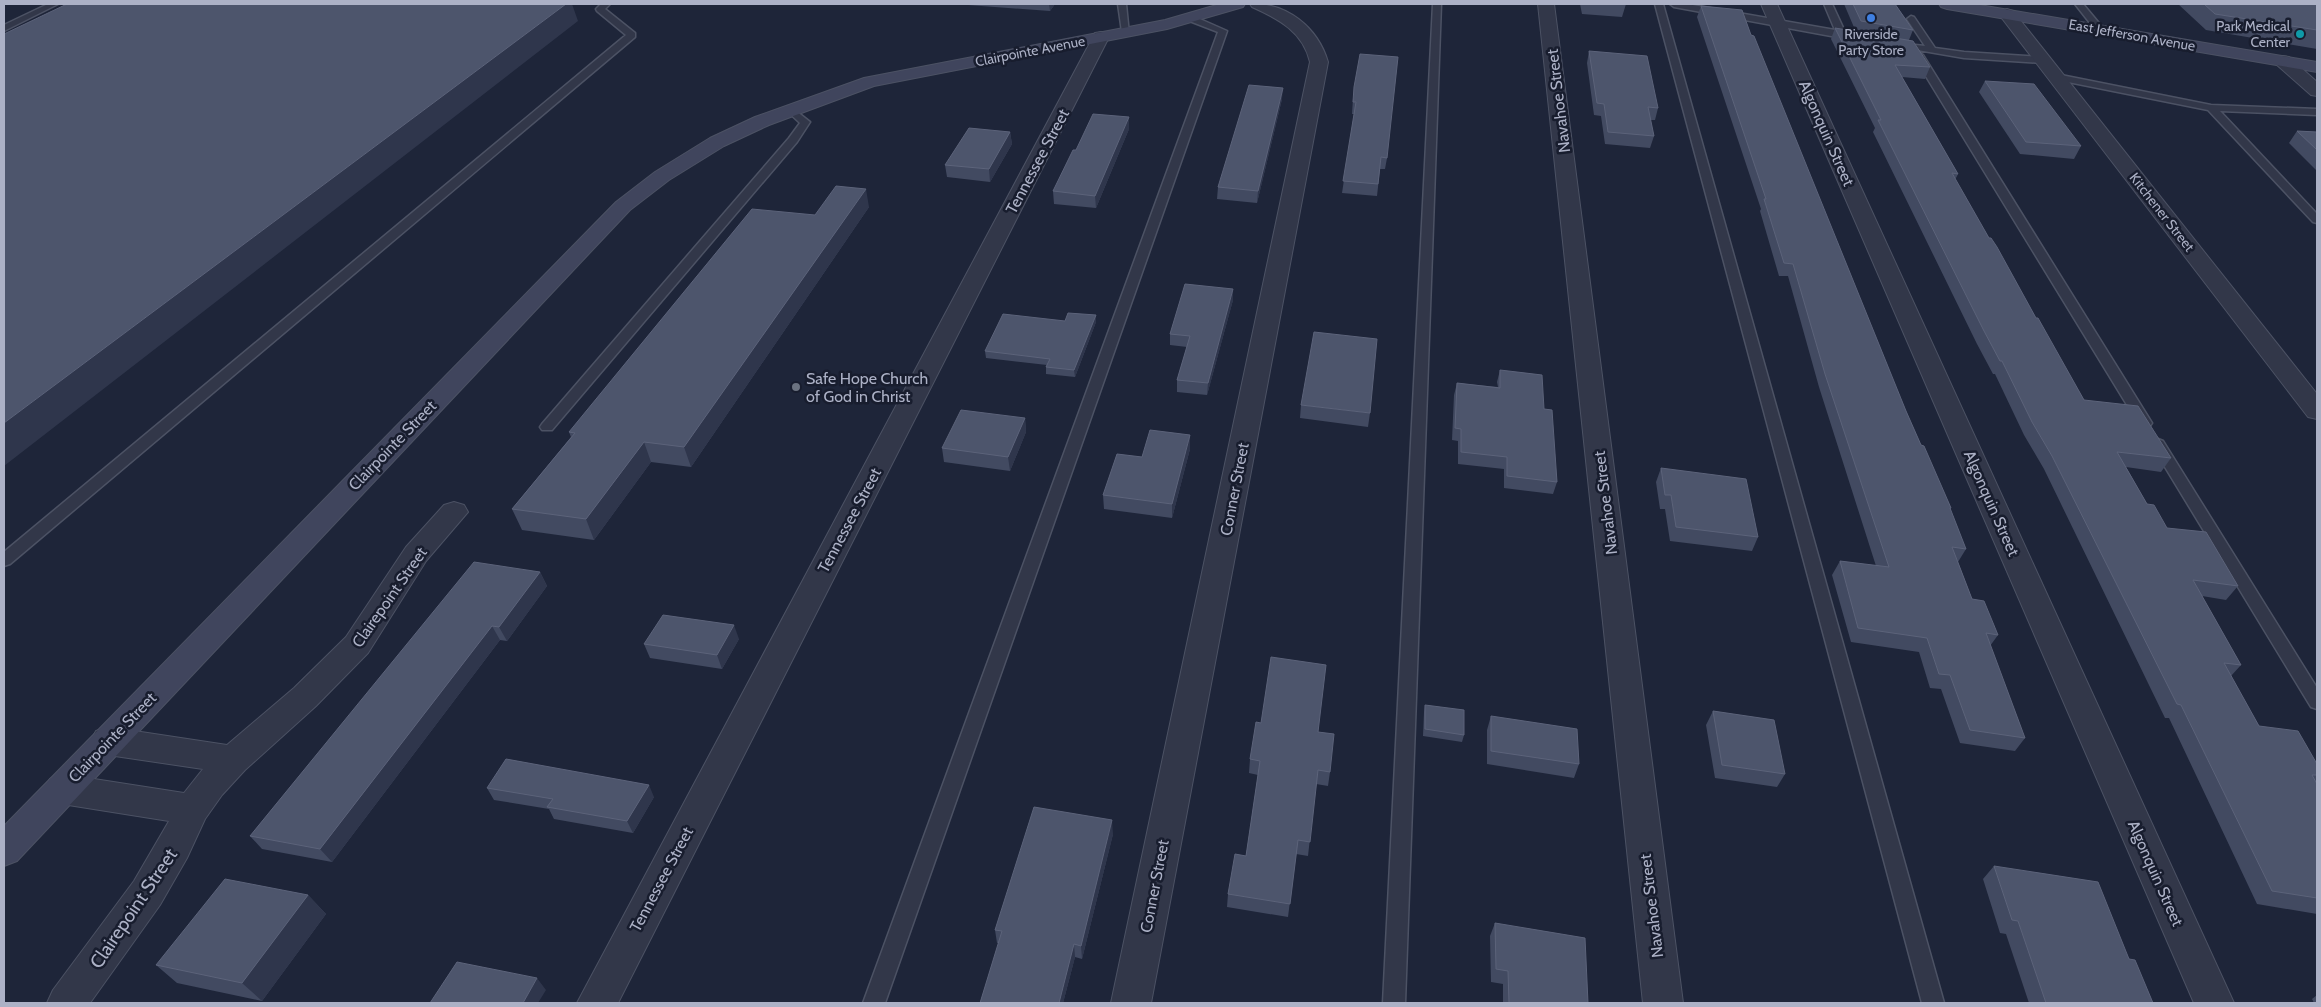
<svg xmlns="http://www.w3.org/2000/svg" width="2321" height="1007" font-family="Cabin,sans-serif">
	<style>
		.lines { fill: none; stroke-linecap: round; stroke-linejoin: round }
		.lane-casing { stroke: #4c5264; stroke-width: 3 }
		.street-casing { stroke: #4c5264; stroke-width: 2 }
		.secondary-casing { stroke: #4c5264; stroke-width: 2 }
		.lane { fill: #323749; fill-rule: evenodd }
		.street { fill: #323749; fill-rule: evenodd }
		.secondary { fill: #40455d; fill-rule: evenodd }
		.wall { fill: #424a61 }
		.shaded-wall { fill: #2f364c }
		.building { fill: #4d556c; stroke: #5c637a }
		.shop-dot { fill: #3f7fe0; stroke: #181d2e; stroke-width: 2 }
		.culture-dot { fill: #0f9aa8; stroke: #181d2e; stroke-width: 2 }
		.worship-dot { fill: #6b7280; stroke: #181d2e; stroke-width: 2 }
		.labels { text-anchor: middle; stroke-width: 5; stroke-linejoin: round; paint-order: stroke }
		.far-poi-label { font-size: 14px; fill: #acb1c6; stroke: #181d2e; text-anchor: end }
		.far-street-label { font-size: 14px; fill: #acb1c6; stroke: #181d2e }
		.street-label { font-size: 16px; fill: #acb1c6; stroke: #181d2e }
		.poi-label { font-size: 16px; fill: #acb1c6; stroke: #181d2e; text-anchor: start }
		.near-street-label { font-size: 19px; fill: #acb1c6; stroke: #181d2e }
	</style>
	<rect width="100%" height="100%" fill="#1e2539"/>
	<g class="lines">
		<defs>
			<path id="lane" d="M48 4H58L4 31V25Z
				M601 4H610L605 9 635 33V37L10 564 4 566V552L626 35 597 11 596 9Z
				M1118 4H1126L1129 34 1122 32Z
				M1433 4H1441L1405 1003H1383Z
				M1655 4H1663L1944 1003H1922Z
				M1670 4H1687L1835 30 1824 4H1832L1845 32 1857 36 1852 39 1842 38 1674 7Z
				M2075 4H2083L2103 28V32H2097Z
				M1187 16H1193L1227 31 885 1003H863L1218 32 1187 20Z
				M1911 16 1914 17 1935 48 1964 52 2043 57 2048 60 2043 63 1964 58 1906 48V44L1925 46 1907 19Z
				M1918 52 1923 55 2152 423 2150 426H2140L2138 423 1913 55Z
				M2056 74 2211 105 2317 109V115L2220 111 2317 214V223L2313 222 2208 110 2053 79V75Z
				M791 107 810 122 797 142 552 430H542L540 427 542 424 789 138 800 123 786 110Z
				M2158 439 2163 441 2317 688V709L2311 707 2151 444Z"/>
			<path id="street" d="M1250 4C1286 2 1318 27 1328 62L1151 1003H1111L1310 62C1303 32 1279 19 1252 7Z
				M1538 4H1554L1683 1003H1643Z
				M1761 4H1777L2234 1003H2194Z
				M2007 9 2013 11 2317 394V419L2308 417 2001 17 1999 14 2001 11Z
				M1101 32 1107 33 1109 37 618 1003H577L1093 37 1095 33Z
				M2283 56 2289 57 2317 82V96L2311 95 2277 65 2274 61 2277 57Z
				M454 502 464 505 468 512 426 561 368 653 316 706 245 770 222 795 205 819 187 858 160 905 90 1003H47L53 990 134 881 169 821 62 804 50 799 45 789 50 779 62 774 184 793 203 769 108 755 96 751 91 741 96 731 108 727 227 745 294 688 346 637 406 547 444 505Z"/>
			<path id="secondary" d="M1220 4H1245L1243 7 1167 29 874 86 769 125 724 146 669 180 630 210 17 861 4 866V826L616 202 655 172 710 138 755 117 864 78 1165 20Z
				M1939 4H1974L2317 62V72L1947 9 1941 7Z"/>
		</defs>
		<use href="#lane" class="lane-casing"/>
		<use href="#street" class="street-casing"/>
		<use href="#secondary" class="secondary-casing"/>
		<use href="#lane" class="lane"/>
		<use href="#street" class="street"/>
		<use href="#secondary" class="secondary"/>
	</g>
	<path class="wall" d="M968 4H1055L1050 11 968 5Z
		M1580 4H1626L1622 17 1582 14Z
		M1844 4H1895L1913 30 1909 40 1930 67 1925 79 1902 77 1958 174 1955 180 2084 400 2171 458 2161 472 2126 467 2147 504 2167 528 2238 586 2226 600 2202 596 2241 665 2231 676 2259 726 2317 764V914L2257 904 2169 718H2165L2044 469 2024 435 1995 374H1993L1977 344 1873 132 1875 128 1831 39 1835 28 1856 32Z
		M2178 4H2317V49L2206 30Z
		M1701 6 1751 35 1906 411 1921 445 1951 508 1950 510 1966 549 1958 562 1972 599 1998 635 1990 646 2025 738 2015 751 1960 743 1941 689 1930 688 1919 652 1851 642 1832 575 1840 561 1876 566 1819 387 1788 276H1779L1760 211 1761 209 1697 17Z
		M1589 51 1658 108 1655 120H1650L1654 136 1650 148 1605 144 1601 116 1594 115 1587 63Z
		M1985 81 2081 146 2074 159 2020 154 1979 92Z
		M1353 98 1387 158 1385 169H1380L1377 196 1342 193 1354 114H1352Z
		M1282 99 1257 203 1217 199 1218 187Z
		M1129 129 1096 208 1054 204 1053 191Z
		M2297 131 2317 132V171L2289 143Z
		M1010 132 1012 144 990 182 947 177 945 165Z
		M869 207 691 467 651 462 594 540 522 530 512 509 571 437 569 432 815 215Z
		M1233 300 1207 395 1177 392V380L1187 347 1170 345V334Z
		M1065 321 1096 322 1075 377 1046 374V367L1047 365 986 358 985 351Z
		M1500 370 1544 409 1557 482 1553 494 1504 488V469L1458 464V441L1452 440 1454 395 1457 383 1498 387 1497 382Z
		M1301 405 1370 413 1368 427 1300 418Z
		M1025 418 1026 432 1010 471 944 462 942 448Z
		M1190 449 1172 518 1104 509 1103 495Z
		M1661 468 1758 537 1752 551 1670 541 1665 509H1660L1656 482Z
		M540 572 547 586 507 641 500 640 332 862 262 849 250 836Z
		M739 639 722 669 650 658 644 644Z
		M1425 705 1464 735 1462 742 1423 736 1424 712Z
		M1713 711 1785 774 1777 787 1715 778 1706 725Z
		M1491 716 1579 764 1574 778 1487 764V730Z
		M1318 732 1330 772 1328 786 1316 784 1308 856 1296 854 1288 917 1227 907 1228 894 1246 856 1258 775 1249 773 1250 759Z
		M487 788 654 797 633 833 554 819 549 809 494 800Z
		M1113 834 1082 959 1075 957 1063 1003H980L999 943H997L995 930Z
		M1994 866 2129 959 2153 1003H2029L2006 934 2000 933 1983 879Z
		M308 895 326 914 262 1001 177 983 156 965Z
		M1495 923 1588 1003H1503V984L1491 982 1490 936Z
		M2317 995V1003H2314L2312 999Z"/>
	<path class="shaded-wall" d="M566 4H572L578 21 4 466V423Z
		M1049 4H1055L1050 11Z
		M1283 88 1282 99 1257 203 1258 191Z
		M1129 117V129L1096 208 1095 196Z
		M1010 132 1012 144 990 182 989 169Z
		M866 189 869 207 691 467 684 447Z
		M1233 289V300L1207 395 1208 383Z
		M1096 315V322L1075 377 1074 370Z
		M1025 418 1026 432 1010 471 1008 457Z
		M1190 435V449L1172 518V504Z
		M644 442 651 462 594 540 586 519Z
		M540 572 547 586 507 641 499 627Z
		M734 625 739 639 722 669 717 655Z
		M492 626 500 640 332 862 320 849Z
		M649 785 654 797 633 833 627 821Z
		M1112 820 1113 834 1082 959 1081 946Z
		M308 895 326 914 262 1001 242 983Z
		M1074 944 1075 957 1063 1003H1059Z
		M537 978 546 990 538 1003H523Z"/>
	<path class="building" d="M67 4H566L4 423V34Z
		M1853 4H1895L1913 30 1861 21Z
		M2204 4H2317V30L2215 14Z
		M1701 6 1742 10 1751 35 1754 36 1906 411 1921 445 1924 446 1951 508H1950L1966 549 1952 547 1972 599 1984 601 1998 635 1986 633 2025 738 1970 730 1950 675 1939 674 1927 638 1858 628 1840 561 1889 567 1825 374 1793 264 1784 263 1764 199H1766Z
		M1835 28 1913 41 1930 67 1895 65 1958 174 1952 173 1989 238H1991L1997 247 2036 318H2038L2084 400 2138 406 2171 458 2117 452 2147 504 2154 505 2167 528 2206 532 2238 586 2193 580 2241 665 2224 663 2259 726 2298 731 2317 764V775H2312L2317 784V898L2272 891 2181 705 2177 704 2052 456 2032 422 2002 361H2000L1984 331 1878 120H1881Z
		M1589 51 1647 56 1658 108 1648 107 1654 136 1608 132 1604 104 1597 103Z
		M1360 54 1398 57 1387 158 1381 157 1378 184 1343 181 1356 102H1353L1354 87Z
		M1985 81 2034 84 2081 146 2026 142Z
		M1249 85 1283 88 1258 191 1218 187Z
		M1093 114 1129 117 1095 196 1053 191 1073 150H1076Z
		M969 128 1010 132 989 169 945 165Z
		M2297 131 2317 132V150Z
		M836 186 866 189 684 447 644 442 586 519 512 509 575 433 569 432 752 209 815 215Z
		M1185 284 1233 289 1208 383 1177 380 1190 336 1170 334Z
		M1068 313 1096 315 1074 370 1046 367 1050 359 985 351 1003 314 1065 321Z
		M1314 332 1377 339 1370 413 1301 405Z
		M1500 370 1542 375 1544 409 1552 410 1557 482 1507 476V457L1461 452V429L1455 428 1457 383 1500 388Z
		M961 410 1025 418 1008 457 942 448Z
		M1150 430 1190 435 1172 504 1103 495 1117 454 1142 457Z
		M1661 468 1746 479 1758 537 1676 527 1671 495H1665Z
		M474 562 540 572 499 627 492 626 320 849 250 836Z
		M663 615 734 625 717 655 644 644Z
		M1271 657 1326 665 1318 732 1334 734 1330 772 1318 770 1310 842 1298 840 1290 904 1228 894 1235 854 1246 856 1260 761 1250 759 1256 722 1261 723Z
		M1425 705 1464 710V735L1425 729Z
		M1713 711 1774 720 1785 774 1722 765Z
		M1491 716 1577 729 1579 764 1491 751Z
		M506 759 649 785 627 821 547 807 553 799 487 788Z
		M1034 807 1112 820 1081 946 1074 944 1059 1003H980L1002 931 995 930Z
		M1994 866 2098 882 2129 959 2135 960 2153 1003H2046L2018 921 2012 920Z
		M225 879 308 895 242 983 156 965Z
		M1495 923 1585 938 1588 1003H1509L1508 971 1496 969Z
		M457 962 537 978 523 1003H430Z"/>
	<circle class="shop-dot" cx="1871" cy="18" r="5"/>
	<circle class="culture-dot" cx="2300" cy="34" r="5"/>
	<circle class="worship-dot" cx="796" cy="387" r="5"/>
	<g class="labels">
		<g class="far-poi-label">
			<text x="2290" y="31">Park Medical<tspan x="2290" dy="16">Center</tspan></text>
			<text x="1871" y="39" text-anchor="middle">Riverside<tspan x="1871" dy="16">Party Store</tspan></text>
		</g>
		<g class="far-street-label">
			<text transform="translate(2132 35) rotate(10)" y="5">East Jefferson Avenue</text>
			<text transform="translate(1030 51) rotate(-11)" y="5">Clairpointe Avenue</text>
			<text transform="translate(2162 212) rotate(52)" y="5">Kitchener Street</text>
		</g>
		<g class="street-label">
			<text transform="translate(1558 101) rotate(-97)" y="6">Navahoe Street</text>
			<text transform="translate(1827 133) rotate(66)" y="6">Algonquin Street</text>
			<text transform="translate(1037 161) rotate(-62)" y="6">Tennessee Street</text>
			<text transform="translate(392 445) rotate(-46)" y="6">Clairpointe Street</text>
			<text transform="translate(1234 489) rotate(-79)" y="6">Conner Street</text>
			<text transform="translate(1605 503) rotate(-97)" y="6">Navahoe Street</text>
			<text transform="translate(1992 503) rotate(66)" y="6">Algonquin Street</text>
			<text transform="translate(849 520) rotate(-62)" y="6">Tennessee Street</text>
			<text transform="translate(389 597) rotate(-55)" y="6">Clairepoint Street</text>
			<text transform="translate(112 737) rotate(-46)" y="6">Clairpointe Street</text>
			<text transform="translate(2156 873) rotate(66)" y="6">Algonquin Street</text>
			<text transform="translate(661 879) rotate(-62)" y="6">Tennessee Street</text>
			<text transform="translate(1154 886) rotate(-79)" y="6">Conner Street</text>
			<text transform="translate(1651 906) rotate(-97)" y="6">Navahoe Street</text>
		</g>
		<g class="poi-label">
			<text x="806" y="384">Safe Hope Church<tspan x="806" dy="18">of God in Christ</tspan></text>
		</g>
		<g class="near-street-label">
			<text transform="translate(133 908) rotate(-56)" y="7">Clairepoint Street</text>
		</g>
	</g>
	<rect width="2321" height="1007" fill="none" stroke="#acb1c6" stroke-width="10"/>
</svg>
